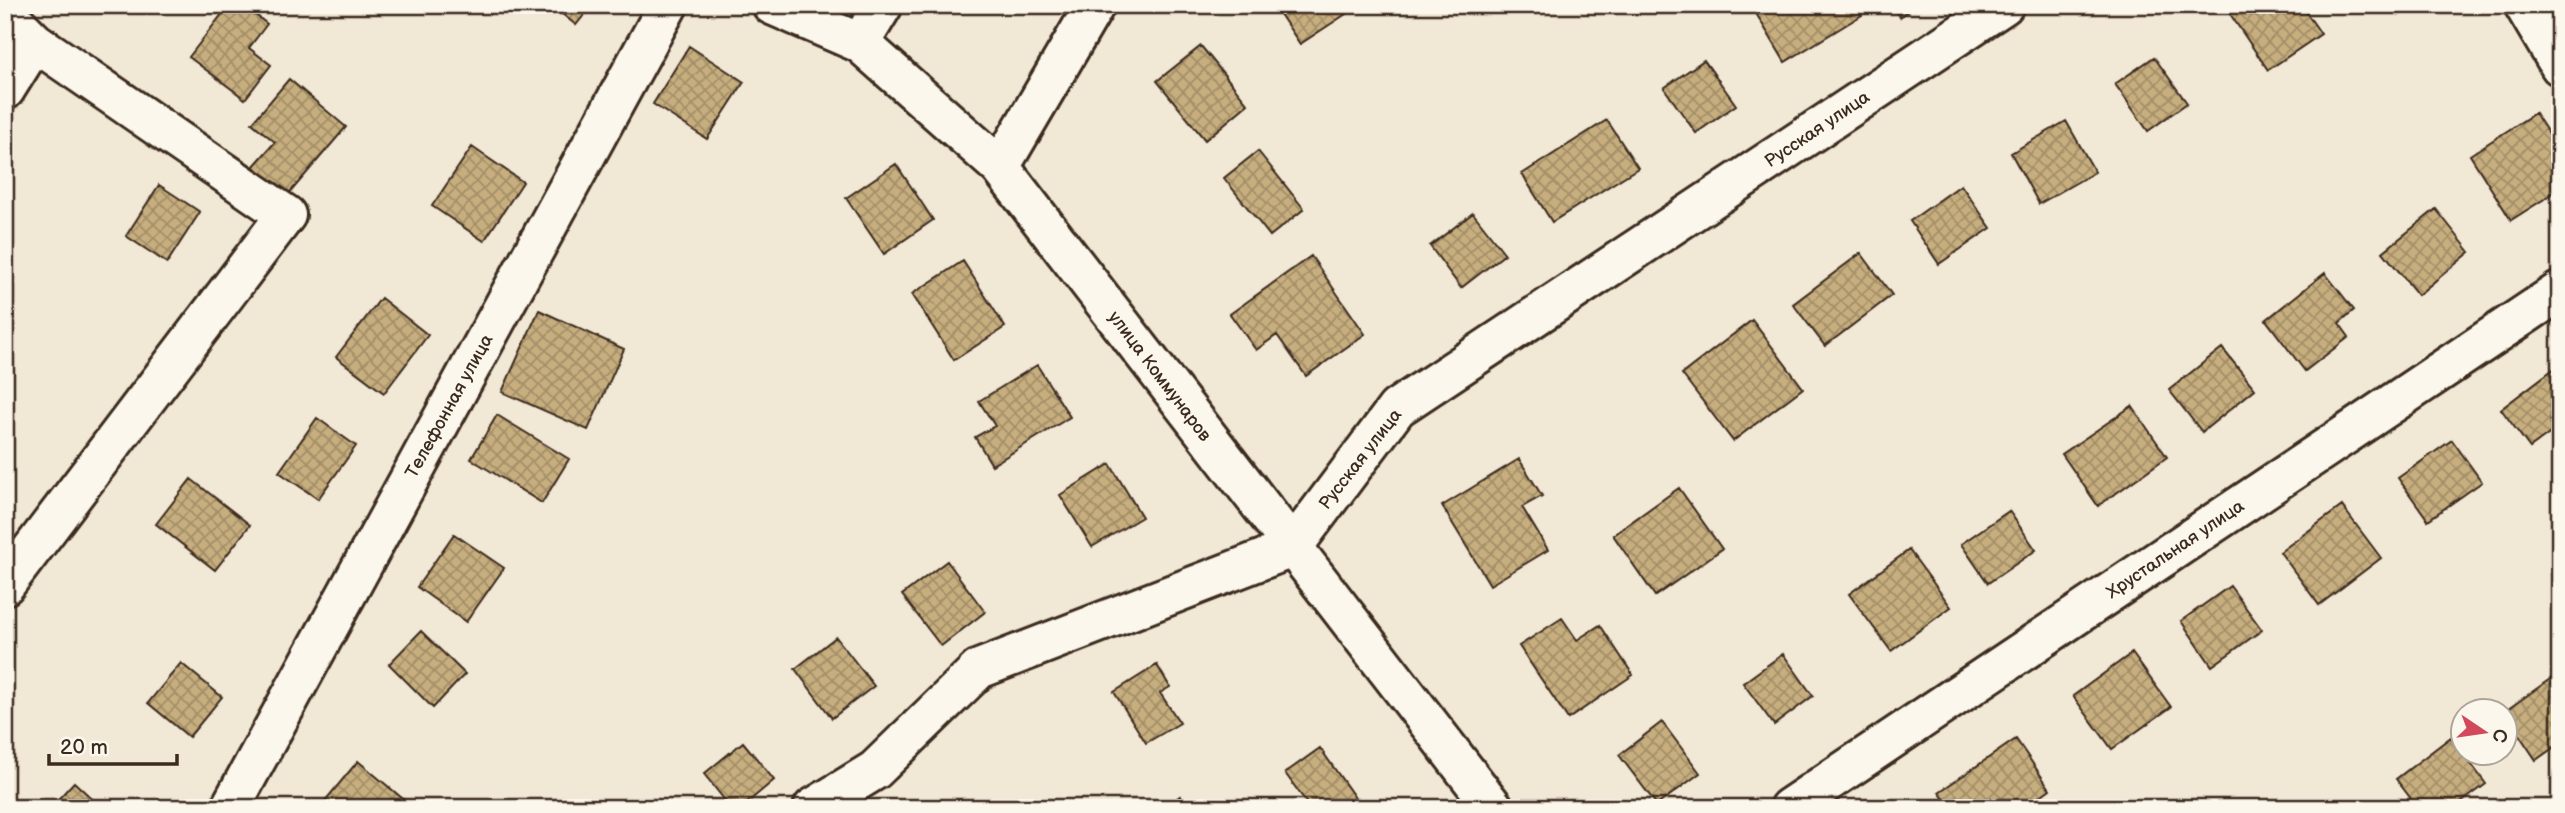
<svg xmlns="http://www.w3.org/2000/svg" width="2565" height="813" font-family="'Balsamiq Sans',sans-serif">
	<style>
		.building { fill: url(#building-cross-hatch); stroke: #3b2a1e; stroke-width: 2 }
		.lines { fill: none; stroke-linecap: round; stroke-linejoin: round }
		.minor-casing { stroke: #3b2a1e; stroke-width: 44 }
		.minor { stroke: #fbf7ec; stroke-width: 38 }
		.labels { text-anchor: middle; stroke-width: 5; stroke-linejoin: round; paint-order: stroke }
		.street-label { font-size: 18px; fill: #3b2a1e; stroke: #fbf7ec }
	</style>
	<defs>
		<pattern id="building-cross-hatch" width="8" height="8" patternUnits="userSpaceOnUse" patternTransform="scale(1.75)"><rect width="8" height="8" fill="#c7ae7e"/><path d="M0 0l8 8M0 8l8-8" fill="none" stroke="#a38e67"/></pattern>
	</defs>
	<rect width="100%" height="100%" fill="#f1e8d6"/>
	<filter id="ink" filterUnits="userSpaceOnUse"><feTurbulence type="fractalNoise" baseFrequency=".0143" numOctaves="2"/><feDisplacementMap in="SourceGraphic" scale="14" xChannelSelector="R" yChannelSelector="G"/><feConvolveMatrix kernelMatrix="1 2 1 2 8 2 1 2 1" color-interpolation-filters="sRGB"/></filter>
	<g filter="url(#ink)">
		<path class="building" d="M229 5H243L267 24 249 48 271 65 245 99 189 57Z
			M551 5H592L576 25Z
			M1274 5H1341L1346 14 1300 44Z
			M1774 5H1856L1862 15 1785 62 1757 15Z
			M1890 5H1915L1900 17Z
			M2230 5H2301L2321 34 2268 70 2226 8Z
			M689 46 744 82 707 139 653 104Z
			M1201 46 1248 104 1205 140 1157 81Z
			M2154 57 2187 103 2148 131 2115 84Z
			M1704 60 1736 105 1696 133 1664 88Z
			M289 79 346 127 287 196 253 167 275 142 252 123Z
			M2535 113 2560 151V189L2511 220 2470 155Z
			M1607 120 1638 168 1552 222 1522 174Z
			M2066 121 2095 172 2039 204 2011 153Z
			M472 147 523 182 484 241 432 206Z
			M1258 151 1304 209 1270 236 1224 178Z
			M896 164 933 220 884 254 846 198Z
			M159 185 200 212 167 263 126 236Z
			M1961 185 1991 228 1939 264 1910 221Z
			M2436 209 2470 252 2418 295 2383 252Z
			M1473 213 1505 254 1461 288 1430 246Z
			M1861 253 1892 295 1825 346 1793 304Z
			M1311 256 1365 334 1306 376 1277 335 1256 350 1230 314Z
			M963 261 1005 327 954 360 912 294Z
			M2325 273 2354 310 2339 323 2349 337 2305 371 2266 320Z
			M381 298 428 335 384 393 336 357Z
			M539 310 624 349 588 430 502 392Z
			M1752 320 1803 388 1733 441 1682 374Z
			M2222 348 2255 389 2202 432 2169 390Z
			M2560 364V442L2552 432 2530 448 2501 409Z
			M1037 365 1070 417 992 465 975 437 995 426 979 401Z
			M2132 406 2167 457 2098 506 2062 454Z
			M497 415 569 459 542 503 471 459Z
			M317 418 356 446 318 499 279 472Z
			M2452 440 2482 482 2428 520 2398 478Z
			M1519 459 1542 496 1522 507 1548 550 1490 585 1442 506Z
			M1110 464 1142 517 1092 547 1060 495Z
			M191 479 250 525 215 570 156 524Z
			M1679 488 1722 549 1655 596 1613 535Z
			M2342 506 2381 558 2319 605 2280 552Z
			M2009 511 2036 550 1988 583 1961 544Z
			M454 534 504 568 466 622 417 587Z
			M1909 550 1951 607 1891 651 1849 594Z
			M947 561 985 612 941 646 902 595Z
			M2230 586 2262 630 2212 666 2181 621Z
			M1562 618 1577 640 1600 625 1633 675 1568 719 1519 646Z
			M421 631 465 674 433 708 389 664Z
			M836 637 874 686 832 718 795 669Z
			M2132 653 2171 707 2112 749 2073 696Z
			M1783 654 1813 696 1774 725 1743 683Z
			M181 663 222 697 189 737 148 703Z
			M1157 665 1170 687 1160 693 1180 723 1146 743 1114 692Z
			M2560 672V743L2536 760 2504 712Z
			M1662 722 1700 773 1657 805 1619 755Z
			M2451 737 2486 784 2454 808H2418L2396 779Z
			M2016 739 2050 789 2024 808H1950L1939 792Z
			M743 742 774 780 741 808H731L704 774Z
			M1320 748 1362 808H1298L1306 802 1285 773Z
			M358 761 403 799 396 808H319Z
			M74 782 102 808H50Z
			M1180 796 1188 808H1164Z"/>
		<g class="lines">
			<defs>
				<path id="minor" d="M772 5 860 43 1000 167 1494 808
					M2524 5 2560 66
					M5 12 35 42 286 215 5 585
					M860 43 883 5
					M5 90 35 42
					M1000 167 1095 5
					M230 808 668 5
					M813 808 875 770 979 669 1292 548 1397 408 2004 5
					M1789 808 2560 291"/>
			</defs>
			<use href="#minor" class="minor-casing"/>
			<use href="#minor" class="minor"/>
		</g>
	</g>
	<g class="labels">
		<g class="street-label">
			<text transform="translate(1817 129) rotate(-34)" y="6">Русская улица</text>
			<text transform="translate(1160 376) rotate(53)" y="6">улица Коммунаров</text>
			<text transform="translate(449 406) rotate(-61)" y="6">Телефонная улица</text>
			<text transform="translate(1360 459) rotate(-52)" y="6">Русская улица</text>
			<text transform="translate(2175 549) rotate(-34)" y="6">Хрустальная улица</text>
		</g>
	</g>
	<rect width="2565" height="813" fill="none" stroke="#fbf7ec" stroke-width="28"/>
	<rect x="14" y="14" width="2537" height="785" fill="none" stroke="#3b2a1e" stroke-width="2.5" filter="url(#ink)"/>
	<g transform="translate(2484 732) rotate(103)"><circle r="33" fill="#fbf7ec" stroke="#aea59a" stroke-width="2"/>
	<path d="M0-5L12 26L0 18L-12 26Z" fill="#d1495b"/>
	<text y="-10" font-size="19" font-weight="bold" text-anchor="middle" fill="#3b2a1e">С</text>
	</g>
	<path d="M49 754v10h128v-10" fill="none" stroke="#3b2a1e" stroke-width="3.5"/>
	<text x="60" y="754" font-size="21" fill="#3b2a1e" stroke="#fbf7ec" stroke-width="5" paint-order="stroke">20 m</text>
</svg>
